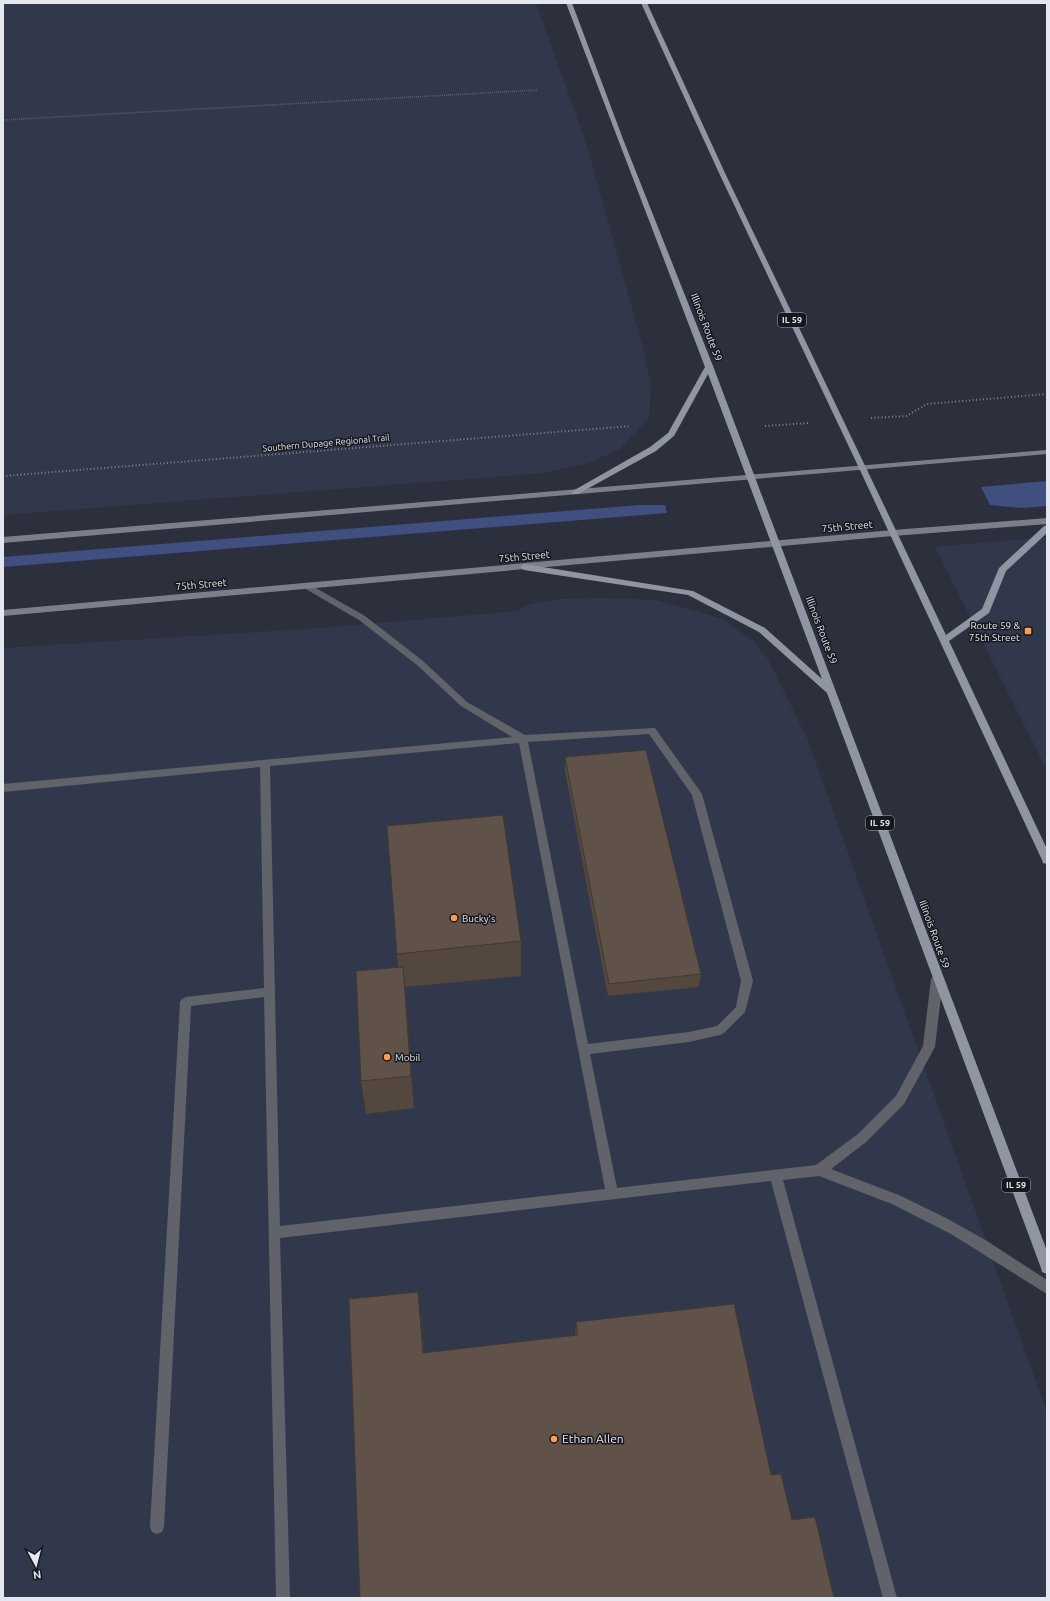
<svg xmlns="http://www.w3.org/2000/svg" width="1050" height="1601" font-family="Ubuntu,sans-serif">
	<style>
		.built { fill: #32384b }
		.green { fill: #404e80 }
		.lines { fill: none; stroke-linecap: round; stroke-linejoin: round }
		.path-far1 { stroke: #80848f; stroke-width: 1.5; stroke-dasharray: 0.5 1.5; stroke-linecap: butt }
		.path { stroke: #80848f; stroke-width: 2; stroke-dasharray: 1 2.5; stroke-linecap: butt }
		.service { fill: #61636a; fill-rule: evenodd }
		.secondary { fill: #7c7f8a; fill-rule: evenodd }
		.primary { fill: #9095a2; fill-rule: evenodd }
		.wall { fill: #53473e }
		.shaded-wall { fill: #433932 }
		.building { fill: #605248; stroke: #433932 }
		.poi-dot { fill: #fd9d55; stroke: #16181e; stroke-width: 1.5 }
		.labels { text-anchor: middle; stroke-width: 3; stroke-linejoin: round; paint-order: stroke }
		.shield { fill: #16181e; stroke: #a6a9b1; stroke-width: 1 }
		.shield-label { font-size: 9px; font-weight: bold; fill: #e4e7f0 }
		.far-street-label { font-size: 9px; fill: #e4e7f0; stroke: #16181e }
		.street-label { font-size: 10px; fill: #e4e7f0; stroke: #16181e }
		.poi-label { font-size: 10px; fill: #e4e7f0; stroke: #16181e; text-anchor: start }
		.near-poi-label { font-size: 12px; fill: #e4e7f0; stroke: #16181e; text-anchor: start }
	</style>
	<rect width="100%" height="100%" fill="#2c303d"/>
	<path class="built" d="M3 3H536L587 146 643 348 651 386 649 418 620 449 588 463 544 473 3 515Z
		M1047 537V770L935 547Z
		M600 598 656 600 720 618 752 640 768 659 807 738 1047 1413V1598H3V648L306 629 518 611 530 604 560 599Z"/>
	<path class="green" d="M1047 481V506L1022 508 990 505 981 487Z
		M639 505H665L667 513 3 567V557Z"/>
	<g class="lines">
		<path class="path-far1" d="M3 120 537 90"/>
		<path class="path" d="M871 418 906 416 927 404 1047 394
			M765 426 808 423
			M3 476 631 426"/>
		<path class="service" d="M307 583 365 616 423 661 467 702 525 735 655 728 702 794 753 981 745 1012 724 1033 720 1035 689 1042 590 1054 617 1188 816 1165 858 1134 896 1096 923 1046 931 979 933 976 937 974 941 976 943 979 935 1047 904 1104 866 1142 831 1169 901 1196 946 1218 987 1241 1047 1280V1294L951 1234 892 1204 819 1176 783 1180 897 1598H883L771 1181 280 1238 290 1598H276L264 997 191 1006 164 1527 162 1532 157 1534 152 1532 150 1527 180 1002 182 999 186 997 264 988 260 767 3 792V784L512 737 461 706 417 665 359 620 304 588 303 586 304 584ZM649 734 692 795 741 981 736 1007 717 1026 689 1032 588 1044 528 742ZM519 743 605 1189 280 1226 270 766Z"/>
		<path class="secondary" d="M1047 450V454L3 543V537Z
			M1047 518V524L893 536 3 616V610L893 530Z"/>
		<path class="primary" d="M566 3H572L623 139 713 366 1047 1251V1274L1042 1272 1041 1268 827 693 759 632 688 595 524 570 520 567 524 564 693 591 765 628 822 679 708 374 674 436 656 451 578 494H572L571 492 650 447 668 433 705 367Z
			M641 3H647L725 173 946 635 982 609 999 568 1044 526 1047 525V533L1006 571 989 613 949 641 1047 849V864L1043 863 1042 860 859 468 719 173Z"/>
	</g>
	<path class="wall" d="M565 757 701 974 699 987 608 996 565 771Z
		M521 941V976L405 987 414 1108 366 1114 361 1081 398 967 397 954Z
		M734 1304 360 1598 422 1321 424 1353 575 1335 576 1322Z"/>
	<path class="shaded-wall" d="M3 3H6L3 15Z
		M403 967 406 1001 414 1108 411 1076Z
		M418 1292 422 1321 426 1380 423 1353Z"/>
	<path class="building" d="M646 750 701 974 609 984 565 757Z
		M503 815 521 941 397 954 387 826Z
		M403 967 411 1076 361 1081 356 971Z
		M418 1292 423 1353 578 1335 576 1322 734 1304 771 1475 781 1474 792 1520 815 1517 834 1598H360L349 1299Z"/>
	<g class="poi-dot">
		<rect x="1024" y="627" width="8" height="8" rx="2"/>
		<circle cx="454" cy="918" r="4"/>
		<circle cx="387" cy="1057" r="4"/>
		<circle cx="554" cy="1439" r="4"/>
	</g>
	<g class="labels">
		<g class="shield">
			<rect x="778" y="313" width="28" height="14" rx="3"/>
			<rect x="866" y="816" width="28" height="14" rx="3"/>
			<rect x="1002" y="1178" width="28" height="14" rx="3"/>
		</g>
		<g class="shield-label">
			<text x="792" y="323">IL 59</text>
			<text x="880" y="826">IL 59</text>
			<text x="1016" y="1188">IL 59</text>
		</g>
		<g class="far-street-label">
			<text transform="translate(326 443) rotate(-5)" y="3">Southern Dupage Regional Trail</text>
		</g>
		<g class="street-label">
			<text transform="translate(707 327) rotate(69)" y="4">Illinois Route 59</text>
			<text transform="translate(847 526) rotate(-5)" y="4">75th Street</text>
			<text transform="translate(524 556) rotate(-5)" y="4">75th Street</text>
			<text transform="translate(201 584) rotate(-5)" y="4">75th Street</text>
			<text transform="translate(822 630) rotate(69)" y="4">Illinois Route 59</text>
			<text transform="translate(935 934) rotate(70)" y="4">Illinois Route 59</text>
		</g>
		<g class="poi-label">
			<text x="1020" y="629" text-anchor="end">Route 59 &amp;<tspan x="1020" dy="12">75th Street</tspan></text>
			<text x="462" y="922">Bucky's</text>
			<text x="395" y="1061">Mobil</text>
		</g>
		<g class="near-poi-label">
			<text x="562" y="1443">Ethan Allen</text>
		</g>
	</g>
	<rect width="1050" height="1601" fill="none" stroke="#e4e7f0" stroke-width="8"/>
	<g transform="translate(36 1565) rotate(173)" stroke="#16181e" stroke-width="3" paint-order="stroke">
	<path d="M0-3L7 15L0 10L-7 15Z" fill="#e4e7f0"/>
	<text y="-6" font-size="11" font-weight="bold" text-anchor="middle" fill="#e4e7f0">N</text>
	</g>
</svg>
